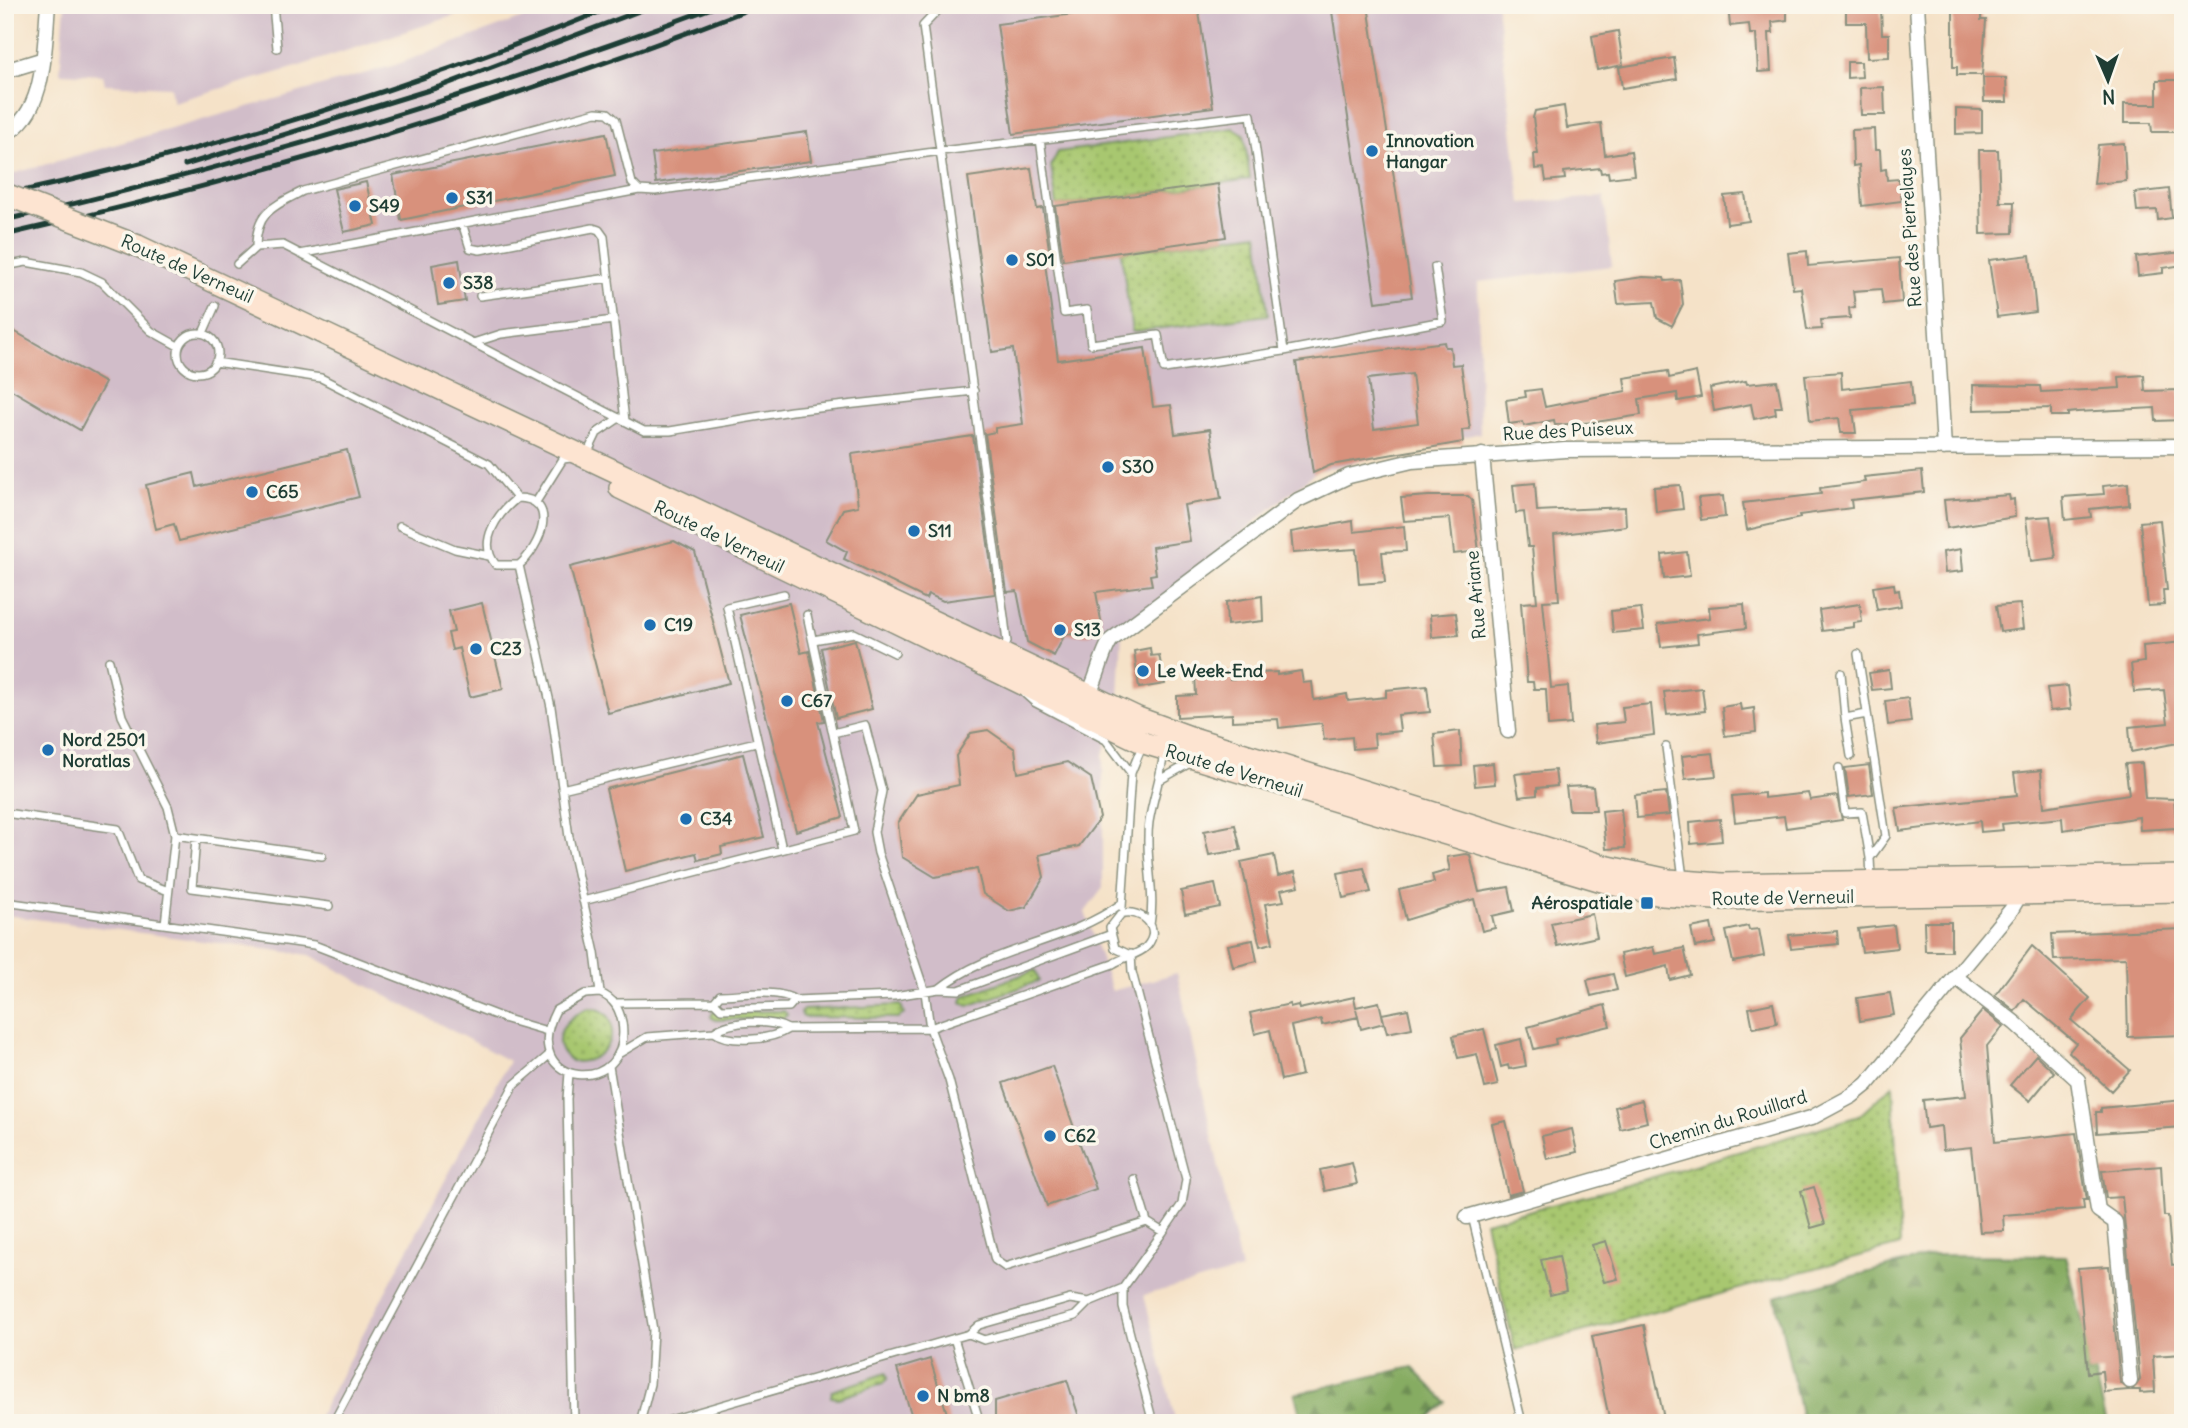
<svg xmlns="http://www.w3.org/2000/svg" width="2188" height="1428" font-family="Delius,sans-serif">
	<style>
		.industrial { fill: #d1bdc9 }
		.grass { fill: url(#grass-dots); stroke: #648252; stroke-width: 2 }
		.forest { fill: url(#forest-firs); stroke: #52744b; stroke-width: 2 }
		.building { fill: #d8917b; fill-rule: evenodd }
		.lines { fill: none; stroke-linecap: round; stroke-linejoin: round }
		.lane-casing { stroke: #8a907e; stroke-width: 10 }
		.street-casing { stroke: #8a907e; stroke-width: 17 }
		.secondary-casing { stroke: #8a907e; stroke-width: 24 }
		.lane { stroke: #fff; stroke-width: 7 }
		.street { stroke: #fff; stroke-width: 14 }
		.secondary { stroke: #fde4d1; stroke-width: 21 }
		.rail { stroke: #1f3d34; stroke-width: 5 }
		.secondary-bridge-casing { stroke: #8a907e; stroke-width: 24; stroke-linecap: butt }
		.secondary-bridge { stroke: #fde4d1; stroke-width: 21 }
		.poi-dot { fill: #1f6fb2; stroke: #fbf7ec; stroke-width: 2.5 }
		.labels { text-anchor: middle; stroke-width: 7; stroke-linejoin: round; paint-order: stroke }
		.poi-label { font-size: 18px; font-weight: bold; fill: #1f3d34; stroke: #fbf7ec; text-anchor: start }
		.street-label { font-size: 18px; fill: #1f3d34; stroke: #fbf7ec }
	</style>
	<defs>
		<pattern id="grass-dots" width="8" height="8" patternUnits="userSpaceOnUse" patternTransform="scale(1.75)"><rect width="8" height="8" fill="#a8c76f"/><path d="M2 2h.1M6 6h.1" fill="none" stroke="#88a35c" stroke-width="1.8" stroke-linecap="round"/></pattern>
		<pattern id="forest-firs" width="22" height="20" patternUnits="userSpaceOnUse" patternTransform="scale(1.75)"><rect width="22" height="20" fill="#86ac62"/><path d="M5 1l3.5 6h-7zM16 11l3.5 6h-7z" fill="#6d8d52"/></pattern>
	</defs>
	<rect width="100%" height="100%" fill="#fbf7ec"/>
	<filter id="ink" filterUnits="userSpaceOnUse"><feTurbulence type="fractalNoise" baseFrequency=".0143" numOctaves="2"/><feDisplacementMap in="SourceGraphic" scale="14" xChannelSelector="R" yChannelSelector="G"/><feConvolveMatrix kernelMatrix="1 2 1 2 8 2 1 2 1" color-interpolation-filters="sRGB"/></filter>
	<filter id="wash" filterUnits="userSpaceOnUse"><feTurbulence type="fractalNoise" baseFrequency=".00686" numOctaves="4" result="noise"/><feDisplacementMap in="SourceGraphic" scale="28" xChannelSelector="R" yChannelSelector="G"/><feGaussianBlur stdDeviation="1.57" result="paint"/><feColorMatrix in="noise" values="0 0 0 0 0 0 0 0 0 0 0 0 0 0 0 0 0 1.4 0 .05"/><feComposite in="paint" operator="in"/></filter>
	<g filter="url(#wash)">
		<rect width="100%" height="100%" fill="#f5e2c8"/>
		<path class="industrial" d="M65 5H487L287 70 173 102 170 87 105 84 103 75 60 73Z
			M557 5H1497L1521 203 1604 197 1612 266 1478 282 1480 433 1317 471 1122 631 1119 699 1103 755V888L1085 912 1112 991 1177 973 1241 1270 1144 1295 1176 1423H315L509 1061 310 955 5 915V176L395 65Z"/>
		<path class="grass" d="M1234 128 1244 134 1250 179 1057 206 1051 166 1058 152Z
			M1258 233 1268 315 1132 332 1121 252Z
			M1035 970 1039 981 968 1006 962 1002 964 996Z
			M901 1005 904 1014 898 1018 803 1017 801 1013 803 1010Z
			M589 1008C631 1009 610 1069 571 1061 545 1041 566 1016 589 1008Z
			M784 1011 787 1015 783 1018 715 1020 711 1017 713 1012Z
			M1893 1085 1900 1245 1515 1350 1485 1222 1613 1189 1859 1116Z
			M886 1373 887 1379 883 1384 838 1398 831 1397 832 1391Z"/>
		<path class="forest" d="M1933 1255 2066 1256 2107 1423H1803L1775 1297Z
			M1412 1367 1446 1402 1423 1423H1302L1295 1394Z"/>
		<g id="blocks">
			<path class="building" d="M1144 5H1198L1213 107 1013 134 997 24Z
				M1331 5H1368L1412 297 1376 302Z
				M1728 5H1742V11L1767 6V10H1787V20L1772 22 1773 33H1769L1771 71 1758 72 1756 34H1750L1749 24 1730 26Z
				M1846 5 1881 8 1882 34H1889V57L1867 58 1866 23H1846Z
				M1953 5H1981V20H1986L1982 75H1957V67H1953Z
				M1618 31 1623 65 1597 70 1592 36Z
				M1674 58 1677 79 1622 88 1619 67Z
				M1847 62H1861L1862 77 1847 78Z
				M1983 78H2006L2007 102H1984Z
				M2157 80H2183L2182 132H2152L2151 123H2124V104H2157Z
				M1884 87 1885 115H1861L1860 88Z
				M1564 106 1567 128 1601 123 1605 155 1631 151 1634 175 1609 178 1608 172 1601 173 1600 168 1564 172 1565 179 1546 181 1544 168 1535 169 1534 154H1538L1533 118 1535 111Z
				M1956 109 1982 110V133L1956 134Z
				M1874 129 1875 150H1880L1881 170 1886 169 1887 180 1899 179 1902 201 1862 206 1859 165 1853 166 1852 130Z
				M807 132 811 161 656 183 652 154Z
				M606 133 615 176 401 220 393 175Z
				M2124 143 2126 181 2094 184 2098 145Z
				M1979 150H1998L2000 202H2014L2013 233 1981 234Z
				M1031 168 1037 209 1043 208 1051 262 1045 263 1058 360 1145 348 1153 407 1171 405 1175 434 1210 429 1221 499 1184 505 1190 541 1152 547 1156 574 1150 575 1152 585 1096 592 1102 626 1089 635 1065 634 1054 656 1027 642 1017 591 1007 592 985 434 995 432V428L1023 424 1013 349 992 352 968 177Z
				M366 182 376 225 344 232 334 189Z
				M1218 184 1226 237 1063 260 1055 206Z
				M2169 189 2172 218 2158 220 2157 210 2137 211 2135 193Z
				M1745 194 1749 221 1727 224 1724 196Z
				M1807 251 1808 266 1899 258 1902 302 1883 304 1881 289 1853 291 1855 307 1849 308 1850 318 1821 320 1822 329 1807 330 1801 288 1793 289 1788 253Z
				M2183 252V265L2163 268V273L2138 276 2136 257Z
				M2030 255 2036 312 1997 317 1989 260Z
				M459 260 465 301 438 305 432 265Z
				M1643 277 1664 278 1665 281 1680 280 1683 304 1672 326 1657 318 1654 302 1618 304 1615 281Z
				M5 326 105 383 80 430 5 386Z
				M1444 342 1445 347H1450L1452 365 1461 364 1470 429 1462 430 1463 442 1331 465 1313 473 1296 362ZM1412 374 1418 423 1374 429 1368 379Z
				M1668 371 1669 378 1696 372 1701 397 1678 401 1677 393 1639 399 1641 415 1596 422 1555 425 1554 420 1524 426 1523 422 1509 424 1506 400 1526 397 1525 391 1541 389 1545 407 1626 391 1624 378Z
				M1841 372 1842 389 1911 381 1913 405 1853 410 1856 433H1841L1839 418 1810 421 1805 375Z
				M2144 375 2145 391 2180 390 2182 420 2156 421 2155 408 2077 412 2068 413V416H2051V408L1974 410 1973 385 2040 386 2041 392 2086 390 2120 388 2119 377Z
				M1746 381 1747 384 1777 381 1782 407H1775L1776 414 1754 419 1751 404 1714 411 1710 388Z
				M973 436 995 594 943 601 928 594 926 599 844 559 847 552 826 540 843 509 858 506 852 454Z
				M347 450 359 497 179 541 174 524 156 529 146 485 194 473 197 487Z
				M1922 471 1924 492 1851 500 1852 508 1799 515 1800 518 1747 530 1743 503 1821 494 1820 488 1865 482 1864 477Z
				M1535 483 1537 511 1625 507 1626 526 1554 535 1559 600 1543 601 1551 688 1568 686 1571 724 1548 726 1546 689H1534L1533 682H1527L1521 603 1537 602 1532 547H1528L1524 512 1516 513 1513 485Z
				M2128 483 2129 505 2090 509 2091 517 2065 520 2063 497 2104 494 2103 486Z
				M1680 485 1683 509 1656 512 1654 487Z
				M2009 495 2010 500 2014 499 2015 517 1947 528 1944 500Z
				M1429 496H1468L1472 500 1479 551 1454 554 1450 518 1404 521 1401 498Z
				M1723 496 1725 517 1701 520 1698 498Z
				M2050 516 2056 558 2031 561 2026 518Z
				M2160 520 2167 590H2163L2164 605 2148 606 2140 522Z
				M1353 521 1354 532 1404 526 1406 551 1382 552 1385 582 1359 584 1356 549 1293 553 1291 532Z
				M674 541 695 552 729 683 608 713 570 567Z
				M1961 549 1963 571 1945 573 1943 552Z
				M1687 552 1690 576 1664 579 1662 555Z
				M1894 584 1895 591 1899 590 1901 606 1877 610 1873 587Z
				M1262 596 1263 621 1227 625 1226 602Z
				M482 603 503 689 470 697 459 648 452 650 448 633 454 632 449 611Z
				M789 603 801 653 809 651 824 721 818 722 843 817 796 831 740 615Z
				M1744 604 1746 628 1697 634 1698 643 1661 647 1658 624 1710 618 1709 607Z
				M1860 604 1862 622 1854 623V627L1822 631 1819 610Z
				M2020 604 2023 629 2000 632 1996 606Z
				M1641 608 1644 630 1613 633 1611 611Z
				M1456 613 1459 635 1432 637 1430 615Z
				M855 640 872 709 836 718 821 648Z
				M2183 642V742L2131 752 2129 727 2168 723 2164 690 2134 692 2131 664 2144 662 2143 646Z
				M1150 648 1151 656 1159 655 1165 684 1139 688 1134 651Z
				M1889 670 1891 688 1872 690 1869 673Z
				M1230 671V679L1260 678V673L1277 672V675L1301 671 1303 683 1312 682 1314 700 1347 694 1348 701 1386 697V690L1427 686 1430 712 1398 715 1400 731 1374 734 1375 747 1353 749 1352 737 1324 740 1322 723 1279 728 1278 719 1232 721V714L1177 717V696L1196 695 1195 673Z
				M2068 686 2071 709 2050 711 2047 688Z
				M1702 688 1705 711 1667 715 1664 692Z
				M1908 698 1911 722 1888 725 1885 701Z
				M1651 704 1654 735 1596 743 1594 725 1624 722 1622 707Z
				M1740 704 1741 710 1754 708 1756 732 1725 736 1722 707Z
				M988 730 1015 749 1018 773 1067 762 1091 778 1100 818 1079 846 1039 855 1044 877 1026 907 1009 911 983 894 977 869 935 877 902 857 898 823 917 794 959 785 956 756 971 733Z
				M1460 731 1462 766 1437 767 1434 734Z
				M1713 753 1716 776 1685 779 1682 756Z
				M743 754 764 837 721 847 722 854 698 860 696 853 625 871 606 789Z
				M1493 763 1495 784 1475 786 1473 765Z
				M2142 763 2145 798 2174 799 2177 828 2140 830 2139 817 2063 830 2062 818 2002 824 2003 830 1981 832 1980 821 1900 831 1896 808 2017 795 2014 773 2041 770 2044 807 2129 794 2125 764Z
				M1869 765 1873 794 1849 797 1845 768Z
				M1555 770 1557 786 1537 788V795L1519 797 1515 774Z
				M1586 786 1593 787 1596 810H1569L1566 787Z
				M1666 792 1669 815 1637 818 1635 795Z
				M1764 793V798L1808 793 1810 800 1837 796 1842 820 1786 828 1784 816 1735 822 1732 796Z
				M1621 809 1625 848 1606 849 1602 811Z
				M1720 819 1722 841 1691 844 1690 822Z
				M1235 825 1241 850 1209 855 1204 831Z
				M1466 854 1470 855 1479 892 1509 887 1514 911 1492 916 1495 928 1482 931 1474 899 1406 920 1399 890 1434 882 1432 875 1450 870 1447 857Z
				M1274 855 1278 876 1295 872 1299 886 1281 890 1284 901 1265 904 1273 943 1260 946 1241 862Z
				M1364 868 1371 892 1343 898 1338 873Z
				M1215 884 1220 907 1185 914 1181 891Z
				M1592 914 1597 937 1557 946 1551 923Z
				M1924 922H1951V951H1925Z
				M1711 924 1715 943 1695 947 1691 928Z
				M1894 925 1897 948 1862 952 1858 929Z
				M1748 926 1749 930 1759 929 1764 956 1733 962 1726 931Z
				M2183 929V1035L2128 1037 2126 958 2054 960 2052 934Z
				M1837 931 1838 944 1791 949 1789 935Z
				M1253 940 1257 961 1233 967 1228 945Z
				M2032 946 2090 998 2071 1020 2130 1070 2111 1091 2069 1052 2076 1043 2024 999 2015 1011 1995 995Z
				M1653 947 1655 954 1684 948 1690 975 1670 980 1668 966 1625 977 1620 954Z
				M1613 974 1617 990 1591 996 1587 980Z
				M1890 993 1894 1015 1860 1021 1857 998Z
				M1354 997 1356 1007 1379 1002 1384 1023 1361 1029 1356 1009 1358 1017 1322 1025 1321 1019 1291 1026 1302 1075 1281 1080 1270 1030 1255 1034 1250 1013 1290 1004V1007L1298 1005 1299 1009Z
				M1773 1003 1777 1023 1753 1028 1749 1008Z
				M1605 1005 1610 1026 1555 1039 1556 1044 1534 1049 1528 1027Z
				M1408 1009 1412 1028 1387 1033 1382 1014Z
				M1983 1010 2003 1026 1987 1046 1995 1142 2076 1133 2087 1200H2083L2084 1209 2003 1215 2004 1231 1980 1232 1971 1147 1943 1150 1941 1126 1926 1128 1923 1100 1966 1096 1960 1038Z
				M1484 1029 1498 1085 1485 1088 1477 1054 1458 1058 1453 1036Z
				M1521 1039 1526 1066 1509 1069 1508 1065 1501 1067 1496 1045Z
				M2036 1055 2054 1072 2030 1101 2010 1085Z
				M1052 1066 1096 1189 1047 1206 1003 1083Z
				M1642 1100 1647 1122 1620 1129 1615 1107Z
				M2183 1100V1127L2097 1133 2096 1112H2101V1108Z
				M1506 1121 1523 1191 1508 1195 1492 1124Z
				M1572 1129 1577 1152 1547 1159 1542 1136Z
				M1352 1163 1357 1184 1325 1191 1320 1170Z
				M2161 1166 2164 1216H2168L2172 1265 2180 1264 2183 1354 2153 1356 2155 1392 2140 1393V1390H2132L2140 1380 2122 1197 2106 1198 2102 1171Z
				M1814 1187 1825 1224 1811 1228 1801 1191Z
				M1606 1241 1618 1279 1604 1282 1592 1245Z
				M1559 1256 1566 1291 1550 1295 1541 1260Z
				M2109 1266 2120 1382 2129 1390 2104 1392 2102 1371 2088 1373 2078 1268Z
				M1644 1325 1665 1423H1610L1592 1336Z
				M930 1359 950 1423H914L897 1369Z
				M1067 1380 1081 1423H995V1401Z"/>
		</g>
	</g>
	<g filter="url(#ink)">
		<use href="#blocks" fill-opacity="0" stroke="#8a907e" stroke-width="2"/>
		<g class="lines">
			<defs>
				<path id="lane" d="M273 5 277 48
					M943 5 923 26 1004 617 1007 642 1003 652
					M1040 139 1064 313 1087 310 1091 344 1158 335 1164 369 1284 351 1443 321 1435 267
					M462 223 470 248 480 250 593 228 599 230 604 237 625 421
					M256 247C256 212 274 206 303 191L596 112 608 113 616 120 632 183 639 190 655 191 941 151 1251 115 1284 351
					M300 254 639 190
					M237 264 256 247 283 245 644 431H670L791 411 974 391
					M5 266 26 262 81 272 102 282 151 331 178 346
					M480 296 609 278
					M178 353a20 20 0 1 1 40 0a20 20 0 1 1-40 0Z
					M203 333 215 306
					M473 343 501 334 614 320
					M215 362 321 378 489 464 517 498
					M586 456 597 433 619 418
					M536 502 563 459 571 458
					M400 526 455 549 489 556
					M519 565H496C477 542 497 514 517 498 561 498 540 548 519 565L551 707 569 837 595 953 600 993
					M813 640 854 633 895 653
					M1858 654 1886 836 1870 858 1871 878
					M109 661 122 716 168 807 175 835
					M1841 673 1845 718 1867 714
					M1025 694 1034 702 1106 740 1131 773
					M1845 718 1851 756
					M833 733 865 725 882 791 874 832 878 853 925 992 930 1028 949 1080 995 1260 1005 1267 1147 1222 1163 1232 1182 1204 1186 1179 1132 972 1131 954
					M1666 747 1683 878
					M1839 768 1845 813 1862 812 1870 858
					M1160 780 1190 763
					M562 789 756 742
					M5 813 118 829 138 880 166 890
					M196 838 192 888 329 906
					M782 849 727 607 784 594
					M583 901 854 831 807 615
					M5 902 314 945 506 1019 547 1031
					M1122 907 1131 773 1142 746
					M165 924 175 835 322 856
					M1150 925C1156 890 1144 857 1149 822 1153 798 1161 776 1164 752
					M939 989C992 946 1067 944 1122 903
					M600 993C614 999 619 1008 622 1022 634 1099 515 1089 556 1010L585 994Z
					M714 1002 721 1009 789 1007 795 1000
					M615 1003 714 1002 720 995C740 995 778 988 795 1000L894 996 939 989 959 990 1109 935
					M714 1032C730 1044 771 1040 788 1029
					M620 1053 647 1037 714 1032C731 1020 770 1019 788 1029L930 1028 1113 964C1123 957 1141 954 1147 946 1163 927 1140 908 1121 914L1110 928 1115 948 1128 954
					M609 1066 653 1330 650 1384 640 1423
					M569 1073 567 1099 574 1423
					M1134 1179 1147 1222
					M1472 1216 1522 1423
					M1123 1288V1307L1153 1423
					M969 1334 984 1340 1075 1316 1089 1302
					M954 1338 980 1423
					M333 1423 514 1085 548 1056
					M660 1423 969 1334 979 1325 1070 1299 1089 1302 1123 1288 1163 1232"/>
				<path id="street" d="M1917 5 1944 448
					M5 71 41 60
					M5 134C47 113 44 46 48 5
					M1482 455 1508 731
					M1083 698C1095 694 1100 654 1111 640L1298 500 1349 476 1412 461 1565 450 2183 446
					M1957 978 2015 1023 2078 1080 2098 1210 2115 1222 2130 1381
					M1467 1217 1811 1118 1852 1096 1867 1084 2011 910 2018 898 2017 887"/>
				<path id="secondary" d="M138 246 1138 718 1193 738 1604 866 1669 880 1722 884 2183 876
					M620 488 1144 743 1615 885 1662 895 1714 899 2183 891"/>
			</defs>
			<use href="#lane" class="lane-casing"/>
			<use href="#street" class="street-casing"/>
			<use href="#secondary" class="secondary-casing"/>
			<use href="#lane" class="lane"/>
			<use href="#street" class="street"/>
			<use href="#secondary" class="secondary"/>
			<path class="rail" d="M185 165 439 87 655 5
				M5 195C213 150 421 85 617 5
				M5 220C248 164 486 92 720 5
				M5 235C262 176 515 101 760 5"/>
			<defs>
				<path id="secondary-bridge" d="M5 194 138 246"/>
			</defs>
			<use href="#secondary-bridge" class="secondary-bridge-casing"/>
			<use href="#secondary-bridge" class="secondary-bridge"/>
		</g>
	</g>
	<g class="poi-dot">
		<circle cx="1372" cy="151" r="7"/>
		<circle cx="452" cy="198" r="7"/>
		<circle cx="355" cy="206" r="7"/>
		<circle cx="1012" cy="260" r="7"/>
		<circle cx="449" cy="283" r="7"/>
		<circle cx="1108" cy="467" r="7"/>
		<circle cx="252" cy="492" r="7"/>
		<circle cx="914" cy="531" r="7"/>
		<circle cx="650" cy="625" r="7"/>
		<circle cx="1060" cy="630" r="7"/>
		<circle cx="476" cy="649" r="7"/>
		<circle cx="1143" cy="671" r="7"/>
		<circle cx="787" cy="701" r="7"/>
		<circle cx="48" cy="750" r="7"/>
		<circle cx="686" cy="819" r="7"/>
		<rect x="1640" y="896" width="14" height="14" rx="3.5"/>
		<circle cx="1050" cy="1136" r="7"/>
		<circle cx="923" cy="1396" r="7"/>
	</g>
	<g class="labels">
		<g class="poi-label">
			<text x="1386" y="147">Innovation<tspan x="1386" dy="21">Hangar</tspan></text>
			<text x="466" y="204">S31</text>
			<text x="369" y="212">S49</text>
			<text x="1026" y="266">S01</text>
			<text x="463" y="289">S38</text>
			<text x="1122" y="473">S30</text>
			<text x="266" y="498">C65</text>
			<text x="928" y="537">S11</text>
			<text x="664" y="631">C19</text>
			<text x="1074" y="636">S13</text>
			<text x="490" y="655">C23</text>
			<text x="1157" y="677">Le Week-End</text>
			<text x="801" y="707">C67</text>
			<text x="62" y="746">Nord 2501<tspan x="62" dy="21">Noratlas</tspan></text>
			<text x="700" y="825">C34</text>
			<text x="1633" y="909" text-anchor="end">Aérospatiale</text>
			<text x="1064" y="1142">C62</text>
			<text x="937" y="1402">N bm8</text>
		</g>
		<g class="street-label">
			<text transform="translate(1910 228) rotate(-94)" y="6">Rue des Pierrelayes</text>
			<text transform="translate(187 269) rotate(24)" y="6">Route de Verneuil</text>
			<text transform="translate(1568 431) rotate(-3)" y="6">Rue des Puiseux</text>
			<text transform="translate(719 537) rotate(26)" y="6">Route de Verneuil</text>
			<text transform="translate(1476 595) rotate(-95)" y="6">Rue Ariane</text>
			<text transform="translate(1234 771) rotate(17)" y="6">Route de Verneuil</text>
			<text transform="translate(1783 898) rotate(-1)" y="6">Route de Verneuil</text>
			<text transform="translate(1728 1120) rotate(-17)" y="6">Chemin du Rouillard</text>
		</g>
	</g>
	<rect width="2188" height="1428" fill="none" stroke="#fbf7ec" stroke-width="28"/>
	<g transform="translate(2108 80) rotate(178)" stroke="#fbf7ec" stroke-width="5" paint-order="stroke">
	<path d="M0-5L12 26L0 18L-12 26Z" fill="#1f3d34"/>
	<text y="-10" font-size="19" font-weight="bold" text-anchor="middle" fill="#1f3d34">N</text>
	</g>
</svg>
